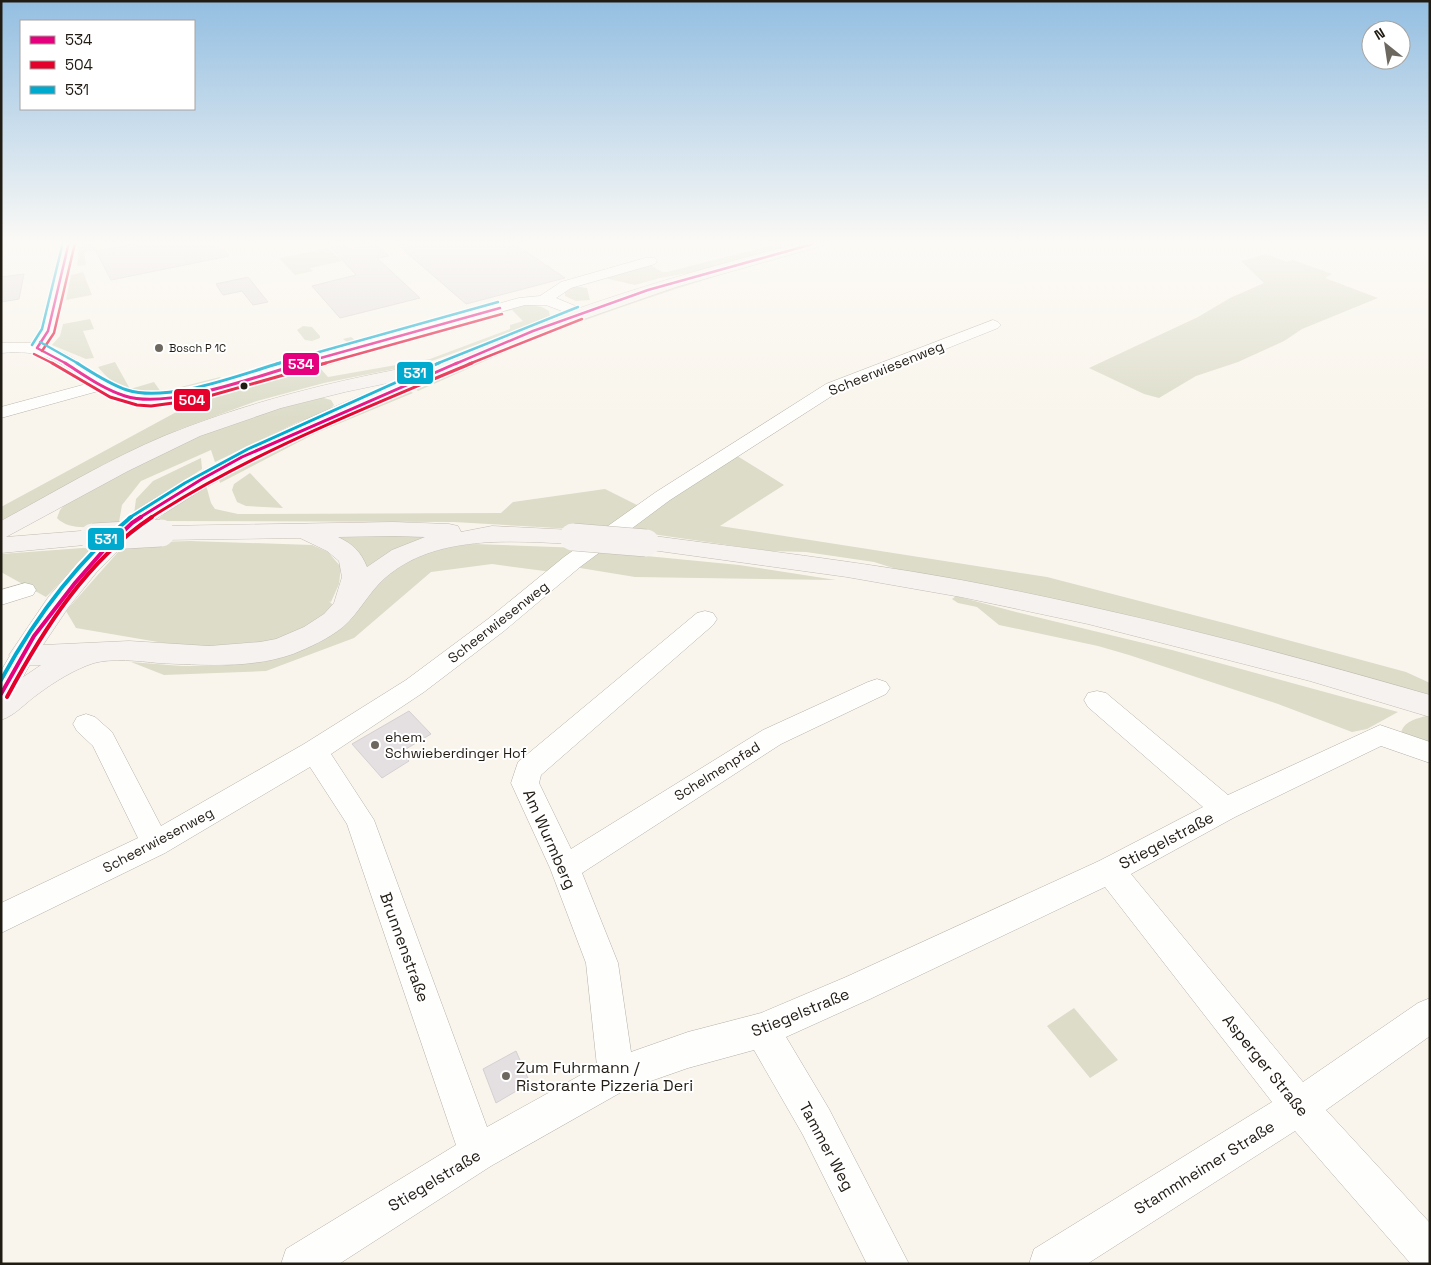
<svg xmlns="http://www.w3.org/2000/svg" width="1431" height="1265" font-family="'Space Grotesk',sans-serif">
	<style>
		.green { fill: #dcdcc9 }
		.building { fill: #e4e0e1; stroke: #d4d0d1 }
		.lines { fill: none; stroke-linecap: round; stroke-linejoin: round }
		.minor-casing { stroke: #b5b0a8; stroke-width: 1 }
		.major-casing { stroke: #c3bcb3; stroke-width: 1 }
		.minor { fill: #fefefc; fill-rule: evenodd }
		.major { fill: #f6f2ef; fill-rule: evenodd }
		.major-bridge-casing { stroke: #c3bcb3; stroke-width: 28; stroke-linecap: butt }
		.major-bridge { stroke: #f6f2ef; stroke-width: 27 }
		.bus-1-far2-casing { stroke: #fff; stroke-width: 5 }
		.bus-1-far1-casing { stroke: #fff; stroke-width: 6 }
		.bus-1-casing { stroke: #fff; stroke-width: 8 }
		.bus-2-far2-casing { stroke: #fff; stroke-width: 5 }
		.bus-2-far1-casing { stroke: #fff; stroke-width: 6 }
		.bus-2-casing { stroke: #fff; stroke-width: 8 }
		.bus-3-far2-casing { stroke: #fff; stroke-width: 5 }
		.bus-3-far1-casing { stroke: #fff; stroke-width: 6 }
		.bus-3-casing { stroke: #fff; stroke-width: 8 }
		.bus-1-far2 { stroke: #e5007d; stroke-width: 2.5 }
		.bus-1-far1 { stroke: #e5007d; stroke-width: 3 }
		.bus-1 { stroke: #e5007d; stroke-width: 4 }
		.bus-2-far2 { stroke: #e4002b; stroke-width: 2.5 }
		.bus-2-far1 { stroke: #e4002b; stroke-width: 3 }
		.bus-2 { stroke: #e4002b; stroke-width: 4 }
		.bus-3-far2 { stroke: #00a9ce; stroke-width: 2.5 }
		.bus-3-far1 { stroke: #00a9ce; stroke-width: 3 }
		.bus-3 { stroke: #00a9ce; stroke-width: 4 }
		.poi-dot { fill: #6d685f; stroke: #fff; stroke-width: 2 }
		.bus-dot { fill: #211c13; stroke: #fff; stroke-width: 2 }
		.labels { text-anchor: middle; stroke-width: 4; stroke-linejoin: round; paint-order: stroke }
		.far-poi-label { font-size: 11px; fill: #211c13; stroke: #fff; text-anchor: start }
		.street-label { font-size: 14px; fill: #211c13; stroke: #fff }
		.poi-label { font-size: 14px; fill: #211c13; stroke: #fff; text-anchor: start }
		.near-street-label { font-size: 16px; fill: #211c13; stroke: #fff }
		.near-poi-label { font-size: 16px; fill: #211c13; stroke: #fff; text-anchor: start }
		.line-badge { stroke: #fff; stroke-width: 2 }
		.badge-label { font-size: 14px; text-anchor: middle; font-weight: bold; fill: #fff }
	</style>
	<rect width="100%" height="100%" fill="#f9f5ec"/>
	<path class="green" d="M79 242H88L99 250 84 253 86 265 77 266Z
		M785 242H804L689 273 660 278 635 285 601 277 649 264 662 272H667Z
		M826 242H840C751 264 662 292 575 324 522 343 470 368 418 391L412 387 610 307 778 254Z
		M328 248 342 261 310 268 313 271 295 275 279 258Z
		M1266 254 1287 262 1293 260 1332 274 1325 278 1378 298 1302 329 1284 341 1238 362 1196 376 1159 398 1144 394 1089 368 1198 317 1230 298 1264 283 1241 261Z
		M83 272 92 295 66 300 71 275Z
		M573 286 587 288 590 300 576 301 565 296V290Z
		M531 305 542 307 549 311 550 316 544 320 429 362 324 383 257 401 180 429 108 462 1 521V507L193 403 309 368 315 364 483 317 320 368 328 377 430 359 510 329V325L523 321 512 310 495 314 519 306Z
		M436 318V321L359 342H347L343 339 351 337 355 340Z
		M90 319 94 329 83 331 94 358 86 359 52 345 60 336 63 324Z
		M303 326 312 327 320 336V338L312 341 305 340 297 330Z
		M115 362 130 389 154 382 161 392 220 377 221 379C212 384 201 386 191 388 155 396 123 399 98 367Z
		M407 389 413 393 316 433 220 483 218 475Z
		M317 396 331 400 334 405 328 411 296 423 215 462 211 450 141 481 122 505 119 522C101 526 71 533 57 518L60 510 69 500 185 439Z
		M734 454 784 485 720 526 1047 577 1232 625 1406 672 1430 683V695L909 573 874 562 806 552 770 551 645 533 630 526Z
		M201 458 202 469 134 514 136 499 153 481Z
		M250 473 283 508 246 506 237 502 232 490 234 484Z
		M206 485 211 503 215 509 238 514 501 513 513 502 605 489 641 507 608 531 454 522 156 521 177 503Z
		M339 536H432L368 571 338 538Z
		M190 541 312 545 328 552 341 567 339 584 331 602 329 601 335 607 283 641 193 648 76 628 66 611 126 543Z
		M474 544 581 548 552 572 492 564 431 572 354 638 266 671 164 675 131 662 182 666H220L272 659 411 557 458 545Z
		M96 547 46 597 1 572V554Z
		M595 551 739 565 836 580 635 577 574 567Z
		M956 596 1016 612 1172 650 1398 712 1367 729 1352 732 1278 704 1129 655 1098 646 999 625 977 607 958 603 952 599Z
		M1426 716 1430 717V743L1401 733C1404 721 1416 719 1426 716Z
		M1074 1008 1118 1060 1090 1078 1047 1026Z"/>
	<path class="building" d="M145 242H217L229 256 111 280 96 251Z
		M326 242H347L348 249 377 245 389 256 377 258 420 298 340 318 312 286 356 275Z
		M413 242H512L565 278 466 304 398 245Z
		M24 274 19 299 1 302V277Z
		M248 277 268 302 253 305 242 291 223 295 216 284Z
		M409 711 431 734 401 752 409 761 382 778 352 744Z
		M516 1051 530 1083 496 1103 483 1069Z"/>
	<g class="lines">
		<defs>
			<path id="minor" d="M63 242H75L56 331 46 346C80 355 107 389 141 394 157 396 175 392 191 389L519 298 540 296 561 282 645 258H655L657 261 655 264 571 288 556 298 585 310 587 313 585 316H575L546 305H525L193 399C160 405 132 407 102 390L1 418V407L90 383C57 360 42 349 1 353V343H33L40 331Z
				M993 320 998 322 1001 325 998 328 838 392 670 500 580 567 504 631 424 692 331 754 374 820 487 1127 597 1066 586 963 550 868 511 783 518 762 697 613 705 611 713 613 717 619 713 625 541 775 539 783 571 849 763 730 868 682 877 679 886 682 890 688 886 694 781 744 582 873 618 963 631 1052 688 1032 761 1013 846 977 1099 861 1203 807 1088 707 1084 700 1088 693 1097 691 1106 693 1228 795 1380 725 1430 742V763L1381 746 1235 817 1131 874 1303 1082 1418 1003 1430 998V1036L1326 1110 1430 1223V1264H1411L1295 1131 1087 1264H1029L1034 1249 1272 1102 1105 887 870 999 786 1037 829 1109 909 1264H867L803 1135 754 1050 688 1068 625 1090 491 1166 339 1264H281L286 1249 456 1145 347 824 310 767 165 853 1 933V903L138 838 93 746 77 731 73 724 77 717 86 714 95 717 112 732 161 826 304 744 406 680 488 619 564 557 656 492 826 384Z
				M25 583 33 585 36 590 33 595 1 605V590Z
				M23 646 32 649 35 655 10 701 1 703V671L14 649Z"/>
			<path id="major" d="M804 242H828L825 245 676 287 558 328 412 388 267 454 203 489 140 529 96 573 68 608 43 645 129 641 209 646 260 642 276 639 304 627 324 614 334 603 342 577 339 561 327 551 300 538 161 540 152 538 149 533 152 528 161 526 393 522 449 524 458 526 461 532 492 526 573 530 582 532 585 537 582 542 573 544C511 541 435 534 385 578 369 592 359 613 343 627 328 639 310 647 293 654 250 669 202 665 158 663 139 661 112 658 94 663 75 669 54 682 38 694 25 703 16 715 1 720V692L41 665H23L13 662 9 655 49 596 95 544 1 553V521C62 488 122 451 187 427 256 401 327 383 399 369L406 371 408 376C463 352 518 329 574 310 650 283 727 262 804 242ZM393 382C319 413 245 445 176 486 151 501 126 515 104 536L102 532 93 530 6 537 128 471 200 436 281 408 345 392ZM393 536 425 537 392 550 367 567C361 552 353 544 338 537Z
				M646 535C751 549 856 561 961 580 1119 610 1275 650 1430 695V717L1310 681 1088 624 961 597 847 577 637 548 634 543 637 538Z"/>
		</defs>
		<use href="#minor" class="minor-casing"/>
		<use href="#major" class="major-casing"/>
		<use href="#minor" class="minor"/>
		<use href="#major" class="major"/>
		<defs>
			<path id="major-bridge" d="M93 537 161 533
				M573 537 646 543"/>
		</defs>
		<use href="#major-bridge" class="major-bridge-casing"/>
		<use href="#major-bridge" class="major-bridge"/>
		<defs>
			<path id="bus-1-far2" d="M37 348 67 364
				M37 348 48 331 69 242
				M299 364 500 308
				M455 364 533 331 648 290 820 242"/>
			<path id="bus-1-far1" d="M65 363C84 375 103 389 125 396 169 410 257 376 303 363
				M139 518 202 479 242 457 457 363"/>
			<path id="bus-1" d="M1 694 34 636 75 583 103 551 132 523 141 517"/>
			<path id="bus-2-far2" d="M42 351 54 333 75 243
				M34 354 54 364
				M322 364 502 314
				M469 364 582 319"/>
			<path id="bus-2-far1" d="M52 363 110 397 137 405 151 406 195 400 326 363
				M150 518C250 453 363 409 472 363"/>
			<path id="bus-2" d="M7 697C43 630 87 560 152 517"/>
			<path id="bus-3-far2" d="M40 342 79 364
				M32 345 42 329 63 242
				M276 364 498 302
				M436 364 578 307"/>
			<path id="bus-3-far1" d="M77 363C93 373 109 384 127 390 168 403 239 375 280 363
				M129 518 185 483 248 449 439 363"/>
			<path id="bus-3" d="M1 680C35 618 76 562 131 517"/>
		</defs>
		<use href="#bus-1-far2" class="bus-1-far2-casing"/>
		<use href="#bus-1-far1" class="bus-1-far1-casing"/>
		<use href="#bus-1" class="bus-1-casing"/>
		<use href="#bus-2-far2" class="bus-2-far2-casing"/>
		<use href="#bus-2-far1" class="bus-2-far1-casing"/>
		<use href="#bus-2" class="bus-2-casing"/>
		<use href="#bus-3-far2" class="bus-3-far2-casing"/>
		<use href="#bus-3-far1" class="bus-3-far1-casing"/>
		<use href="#bus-3" class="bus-3-casing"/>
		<use href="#bus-1-far2" class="bus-1-far2"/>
		<use href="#bus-1-far1" class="bus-1-far1"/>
		<use href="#bus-1" class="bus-1"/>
		<use href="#bus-2-far2" class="bus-2-far2"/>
		<use href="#bus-2-far1" class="bus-2-far1"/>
		<use href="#bus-2" class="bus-2"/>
		<use href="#bus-3-far2" class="bus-3-far2"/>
		<use href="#bus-3-far1" class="bus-3-far1"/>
		<use href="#bus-3" class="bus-3"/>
	</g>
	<linearGradient id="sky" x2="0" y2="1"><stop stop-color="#93bee1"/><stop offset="0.58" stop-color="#fcfaf6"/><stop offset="1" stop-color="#fcfaf6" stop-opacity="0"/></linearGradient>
	<rect width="1431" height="419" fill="url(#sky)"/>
	<g class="poi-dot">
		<circle cx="159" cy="348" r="5"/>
		<circle cx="375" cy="745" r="5"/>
		<circle cx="506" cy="1076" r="5"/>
	</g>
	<circle class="bus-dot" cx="244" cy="386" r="4.5"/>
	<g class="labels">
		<g class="far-poi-label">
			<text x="169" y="352">Bosch P 1C</text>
		</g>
		<g class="street-label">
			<text transform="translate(886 368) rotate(-22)" y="5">Scheerwiesenweg</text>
			<text transform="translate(498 622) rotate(-38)" y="5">Scheerwiesenweg</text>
			<text transform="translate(717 771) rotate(-32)" y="5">Schelmenpfad</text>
			<text transform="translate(158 840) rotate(-28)" y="5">Scheerwiesenweg</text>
		</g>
		<g class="poi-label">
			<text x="385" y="742">ehem.<tspan x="385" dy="16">Schwieberdinger Hof</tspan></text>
		</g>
		<g class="near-street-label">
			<text transform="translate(550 839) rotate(66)" y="6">Am Wurmberg</text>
			<text transform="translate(1166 840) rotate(-28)" y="6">Stiegelstraße</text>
			<text transform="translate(405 947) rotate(70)" y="6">Brunnenstraße</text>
			<text transform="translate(800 1012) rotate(-22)" y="6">Stiegelstraße</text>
			<text transform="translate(1266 1065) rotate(51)" y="6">Asperger Straße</text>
			<text transform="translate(827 1146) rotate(62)" y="6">Tammer Weg</text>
			<text transform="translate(1204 1167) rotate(-32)" y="6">Stammheimer Straße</text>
			<text transform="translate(434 1180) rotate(-31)" y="6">Stiegelstraße</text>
		</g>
		<g class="near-poi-label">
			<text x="516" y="1073">Zum Fuhrmann /<tspan x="516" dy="18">Ristorante Pizzeria Deri</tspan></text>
		</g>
	</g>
	<g class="line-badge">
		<rect x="282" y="352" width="38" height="24" rx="5" fill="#e5007d"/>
		<rect x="396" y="361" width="38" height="24" rx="5" fill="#00a9ce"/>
		<rect x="173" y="388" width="38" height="24" rx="5" fill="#e4002b"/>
		<rect x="87" y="527" width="38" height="24" rx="5" fill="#00a9ce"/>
	</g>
	<g class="badge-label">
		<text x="301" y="369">534</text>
		<text x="415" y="378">531</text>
		<text x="192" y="405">504</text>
		<text x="106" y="544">531</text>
	</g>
	<rect width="1431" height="1265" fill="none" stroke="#211c13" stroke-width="5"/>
	<rect x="20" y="20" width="175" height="90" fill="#ffffff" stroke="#a6a4a1"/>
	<rect x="30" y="36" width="25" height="8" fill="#e5007d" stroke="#a6a4a1"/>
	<text x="65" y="45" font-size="15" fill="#211c13">534</text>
	<rect x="30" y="61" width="25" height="8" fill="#e4002b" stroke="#a6a4a1"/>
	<text x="65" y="70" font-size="15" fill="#211c13">504</text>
	<rect x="30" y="86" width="25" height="8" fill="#00a9ce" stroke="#a6a4a1"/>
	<text x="65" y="95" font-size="15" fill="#211c13">531</text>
	<g transform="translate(1386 45) rotate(330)"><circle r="24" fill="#ffffff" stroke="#a6a4a1"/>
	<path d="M0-4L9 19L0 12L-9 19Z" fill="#6d685f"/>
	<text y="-8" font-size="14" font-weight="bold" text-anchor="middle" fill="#211c13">N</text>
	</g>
</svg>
